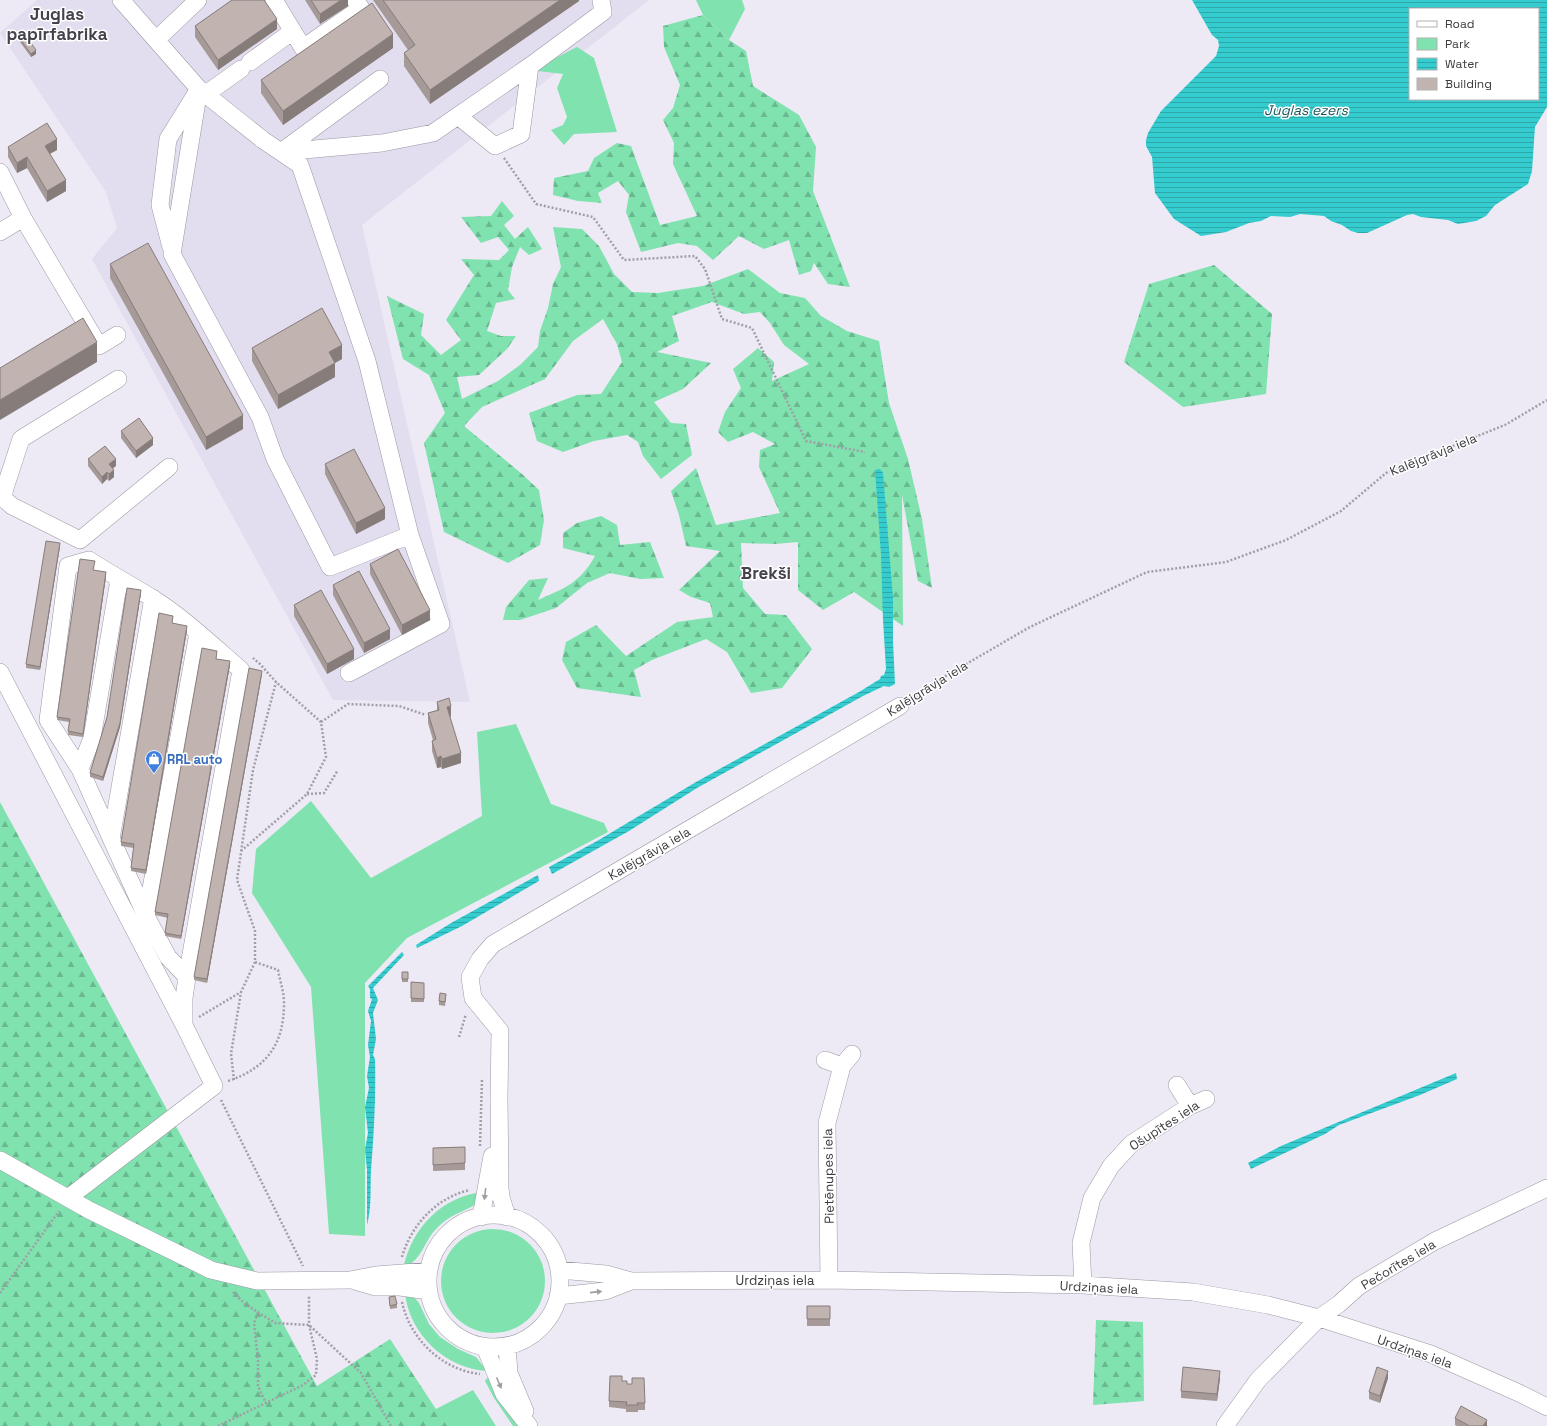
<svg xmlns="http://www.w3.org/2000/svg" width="1547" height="1426" font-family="'Space Grotesk',sans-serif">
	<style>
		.built { fill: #e2ddef }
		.green { fill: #80e2af }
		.forest { fill: url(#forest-firs) }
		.water { fill: url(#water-rules); fill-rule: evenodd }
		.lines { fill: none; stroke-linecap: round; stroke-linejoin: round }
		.minor-casing { stroke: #9b98a3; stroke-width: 18 }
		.path { stroke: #a09ea6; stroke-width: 2.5; stroke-dasharray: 2 2; stroke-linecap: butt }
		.minor { stroke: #fff; stroke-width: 17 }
		.wall { fill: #a59a97 }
		.shaded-wall { fill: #867d7b }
		.building { fill: #c0b3b0; stroke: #867d7b }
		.oneway { fill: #9e9d9f }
		.labels { text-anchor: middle; stroke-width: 3; stroke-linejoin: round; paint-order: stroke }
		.street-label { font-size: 13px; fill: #3c3b3f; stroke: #fff }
		.shop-label { font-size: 13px; font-weight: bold; fill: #366cbe; stroke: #fff; text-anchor: start }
		.water-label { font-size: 14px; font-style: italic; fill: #195557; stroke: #fff }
		.district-label { font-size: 17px; font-weight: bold; fill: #45424c; stroke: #fff }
	</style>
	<defs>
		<pattern id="forest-firs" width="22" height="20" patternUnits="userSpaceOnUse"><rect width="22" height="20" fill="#80e2af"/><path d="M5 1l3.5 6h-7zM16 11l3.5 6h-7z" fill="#6ab890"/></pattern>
		<pattern id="water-rules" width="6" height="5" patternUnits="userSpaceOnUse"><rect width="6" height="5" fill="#35cccf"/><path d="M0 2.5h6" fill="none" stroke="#2ea7a9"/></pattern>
	</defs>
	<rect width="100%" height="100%" fill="#edeaf5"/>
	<path class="built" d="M37 0H649L362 225 470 702 333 700 92 259 117 228 106 192 0 33Z"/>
	<path class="green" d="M696 0H742L745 9 729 40 703 15Z
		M577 47 594 58 617 132 574 134 564 145 551 130 563 125 567 117 557 88 563 74 538 71 546 63Z
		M516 724 551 804 604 823 608 832 407 938 365 983V1236L329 1234 311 987 252 893 256 849 311 801 371 878 482 816 477 732Z
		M482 1192 475 1205C462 1212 448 1216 438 1227 424 1240 423 1259 405 1267L404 1265C413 1227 442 1197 482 1192Z
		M441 1281a52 52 0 1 1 104 0a52 52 0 1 1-104 0Z
		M405 1293 414 1297 419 1303 429 1324 440 1337 458 1349 476 1357 487 1371C446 1369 409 1334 405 1293Z
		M487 1378 491 1379 520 1426H513L494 1398 485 1381Z
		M473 1390 496 1426H444L434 1410Z"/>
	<path class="forest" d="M703 15 729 40 746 51 753 86 799 115 816 147 813 191 850 287 828 284 814 263 811 271 799 275 789 240 764 249 739 236 713 260 697 246 678 243 641 252 626 212 629 195 618 181 598 193 602 203 578 201 553 195 554 178 588 171 594 158 617 143 631 146 660 225 697 216 673 164 674 143 663 120 673 108 680 85 664 47 663 26Z
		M502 201 514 216 504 225 515 239 528 227 542 249 529 255 520 247 512 267 508 290 515 299 496 303 487 331 501 336H516L507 349 479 375 457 377 462 399 498 381 520 365 538 347 540 331 548 308 553 284 561 267 553 227 582 229 599 246 614 274 632 292 658 293 703 286 748 269 780 293 805 298 821 316 847 331 879 341 889 403 908 459 922 519 932 588 918 581 902 495 903 626 854 592 823 610 798 590V542L775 544 741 543 743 588 765 614 786 615 812 649 782 688 751 693 727 652 706 639 652 660 634 670 641 697 577 688 562 660 566 642 596 625 626 656 677 622 713 617 710 603 691 597 679 590 720 551 686 546 679 515 671 491 696 468 716 525 780 513 759 467 760 450 775 444 753 432 728 442 718 432 725 412 741 388 733 369 758 348 774 362 772 381 809 364 784 345 770 323 760 312 744 314 712 302 672 316 679 341 657 352 711 363 683 389 654 402 671 423 686 424 692 455 661 479 643 456 638 442 627 435 594 441 563 452 537 441 529 413 577 395 601 394 622 362 617 344 603 319 573 341 545 379 482 407 464 426 522 474 539 490 544 520 540 545 508 563 444 532 424 443 445 413 429 375 403 359 387 296 424 314 421 335 441 355 461 340 446 320 474 275 461 259 499 260 509 250 498 237 481 243 461 217 491 216Z
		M1214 265 1272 314 1266 394 1183 407 1124 362 1149 284Z
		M601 516 617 525 620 545 650 542 664 578 640 579 610 573 587 583 556 608 520 620H503L506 607 529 580 548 578 538 600C565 588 580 583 595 556L563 548V533L577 523Z
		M0 802 317 1386 390 1339 447 1426H0Z
		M1096 1320 1143 1322 1144 1401 1093 1405Z"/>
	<path class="water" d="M1192 0H1547V107L1535 127 1532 171 1528 184 1495 205 1486 216 1476 221 1458 224 1448 220 1421 217 1413 214 1407 215 1367 233H1358L1351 231 1342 225 1331 221 1324 216 1300 214 1290 217 1271 216 1261 221 1249 223 1226 232 1201 236 1174 219 1155 193 1152 157 1146 146V140L1148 133 1161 111 1216 56 1219 46 1218 40 1212 35ZM1410 9H1538V99H1410Z
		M879 469 881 470 883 473 893 598V641L895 684 889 687 884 686 863 696 697 788 629 831 552 874 549 867 597 841 696 782 859 692 880 679 881 676 884 675 886 669 883 620 881 555 875 470Z
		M538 875 539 881 462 926 417 948 416 945 451 923Z
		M402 952 404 955 373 988 378 1000 373 1013 376 1039 373 1055 375 1059C376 1096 374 1133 371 1170 370 1189 372 1206 367 1225V1170L365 1149 368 1133 365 1107 369 1088 367 1076 370 1057 368 1045 371 1021 368 1011 372 999 370 998V989L368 986Z
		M1456 1073 1457 1079 1420 1095 1339 1125 1325 1134 1251 1169 1248 1163 1281 1146Z"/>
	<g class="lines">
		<defs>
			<path id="minor" d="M121 0 199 89 172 254 260 417 275 459 330 567 410 535 441 624 349 673
				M274 0 303 48 361 8 355 0
				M156 40 198 0
				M250 62 293 31
				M206 94 241 69
				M458 116 495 146 521 134 530 66
				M281 152 382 143 433 133 530 66 603 12 601 0
				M281 152 380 79
				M0 172 23 218 99 346 117 335
				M0 232 23 218
				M171 247 160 205 168 139 199 89 263 140 300 165 367 361 410 535
				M118 379 21 439 5 488 3 498 12 506 80 540 169 467
				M89 560C109 573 131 585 152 598 184 618 212 645 241 670L187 977 168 957 146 916 80 769 48 720 68 566Z
				M0 672 184 1025 214 1086 68 1198
				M80 769 92 738 119 580
				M111 839 153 598
				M146 916 198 633
				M184 1022V998L187 977
				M825 1060 842 1066
				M1177 1085 1190 1106
				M0 1160 89 1210 211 1270 257 1281 350 1280 376 1275 429 1271
				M428 1281a66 66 0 1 1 132 0a66 66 0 1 1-132 0Z
				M481 1217 492 1156
				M507 1217 501 1197 500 1188 499 1097 500 1031 473 998 470 977 480 959 493 944 900 706
				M559 1270 606 1274 631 1281 829 1280 1083 1285 1193 1292 1268 1305 1319 1318 1431 1354 1519 1393 1547 1407
				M829 1280 827 1123 842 1066 852 1054
				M355 1281 376 1287H400L429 1291
				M1083 1285 1081 1243 1092 1198 1111 1166 1131 1144 1190 1106 1206 1099
				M558 1296 605 1291 631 1281
				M507 1346 509 1373 525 1411
				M485 1347 504 1394 529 1426
				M1225 1426 1258 1380 1319 1318 1339 1304 1359 1286 1435 1241 1547 1188"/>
		</defs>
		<use href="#minor" class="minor-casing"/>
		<path class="path" d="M504 158 536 204 593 217 624 260 695 256 705 269 722 319 752 328 806 441 865 452
			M912 699 942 678 1030 627 1147 572 1226 562 1286 540 1341 511 1386 473 1505 425 1547 400
			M321 722 348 704 399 706 426 715
			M307 794 324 793 338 770
			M241 851 307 794 326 757 321 722 276 682 260 664 253 658
			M199 1017 241 992 255 962V931L237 880 253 770 276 682
			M459 1037 466 1014
			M234 1080 231 1054 241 992
			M228 1081C267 1068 284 1044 284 1003 284 992 280 981 278 970L255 962
			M221 1100 303 1266
			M480 1146 482 1079
			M402 1257C411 1225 437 1197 470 1190
			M233 1292 245 1304 275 1323 309 1325 361 1373 391 1426
			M0 1293 59 1211
			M402 1302C410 1339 442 1370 480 1374
			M258 1313 254 1323 258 1361V1386L266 1403
			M218 1426 303 1385 316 1375 317 1359 309 1325V1296"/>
		<use href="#minor" class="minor"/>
	</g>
	<path class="wall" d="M232 0H264L277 29 218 70 195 37V26Z
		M305 0H348V6L320 24Z
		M373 0H579V1L430 104 404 66V53L408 50Z
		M20 39 36 54 31 57 20 42Z
		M393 48 283 125 261 93V80Z
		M8 147 57 150 50 154 66 191 47 202 27 168 17 173 8 157Z
		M110 264 243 429 206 450 110 278Z
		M252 348 342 359 335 363V377L278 409 252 361Z
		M121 431 153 445 136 458 121 438Z
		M88 459 116 466 113 468 114 477 109 481 107 479 102 484 88 466Z
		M325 464 385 519 356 534 325 474Z
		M60 546 40 670 26 668V664Z
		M370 564 430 620 402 635 370 574Z
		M95 565 94 570 106 576 83 737 68 735 69 722 57 720V717Z
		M333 585 390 639 364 653 333 595Z
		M141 593 120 727 103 781 90 777V773L107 717Z
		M294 605 354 659 327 674 294 616Z
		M173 619 172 623 187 630 146 874 131 871 134 848 121 846V842Z
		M217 654 216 659 230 665 181 939 165 936 168 918 155 915V912Z
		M262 674 207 983 194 980V977Z
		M437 702 451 716 450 717 461 763 442 769 441 767 437 768 432 751V741L433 740 428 723V713L437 710Z
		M402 972H408V982H402Z
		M411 982 424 983V1002H411Z
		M446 998 445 1006 439 1005V1001Z
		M465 1147V1170L433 1171V1148Z
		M389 1297 397 1304V1308L390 1309Z
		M807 1306H830V1326H807Z
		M1220 1378 1217 1401 1181 1398V1391Z
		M1388 1378 1380 1403 1369 1399V1392Z
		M622 1381 627 1384 645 1403V1410H638V1412H626V1409L609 1407V1401Z
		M1455 1418 1487 1426H1457L1455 1425Z"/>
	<path class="shaded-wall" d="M341 0H348V6L320 24V14Z
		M560 0H579V1L430 104V90Z
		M277 19V29L218 70V60Z
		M393 34V48L283 125V111Z
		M36 50V54L31 57V54Z
		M57 139V150L45 156V146Z
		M27 157V168L17 173V163Z
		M66 180V191L47 202V191Z
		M97 342V362L0 420V400Z
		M342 345V359L329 366V352Z
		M335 363V377L278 409V395Z
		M243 415V429L206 450V437Z
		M153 438V445L136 458V451Z
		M116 459V466L109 471V464Z
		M114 470V477L109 481V474Z
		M107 472V479L102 484V477Z
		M385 508V519L356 534V523Z
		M60 543V546L40 670V667Z
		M106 572V576L83 737V734Z
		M141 590V593L120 727 103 781V777Z
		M430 610V620L402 635V625Z
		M187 626V630L146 874V870Z
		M390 629V639L364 653V643Z
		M354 649V659L327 674V664Z
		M230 661V665L181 939V936Z
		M262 671V674L207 983V979Z
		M451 706V716L447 718V707Z
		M461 753V763L442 769V759Z
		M441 756V767L437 768V758Z
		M1220 1371V1378L1217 1401V1394Z
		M1388 1371V1378L1380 1403V1396Z
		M1487 1420V1426H1483Z"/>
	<path class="building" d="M232 0H264L277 19 218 60 195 26Z
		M311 0H341L320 14Z
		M383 0H560L430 90 404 53 415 45Z
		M372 3 393 34 283 111 261 80Z
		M25 35 36 50 31 54 20 39Z
		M47 123 57 139 45 146 66 180 47 191 27 157 17 163 8 147Z
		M148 243 243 415 206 437 110 264Z
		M322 308 342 345 329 352 335 363 278 395 252 348Z
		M83 318 97 342 0 400V368Z
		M139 418 153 438 136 451 121 431Z
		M105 446 116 459 109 464 114 470 109 474 107 472 102 477 88 459Z
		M354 449 385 508 356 523 325 464Z
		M46 541 60 543 40 667 26 664Z
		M398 549 430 610 402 625 370 564Z
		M80 559 95 561 93 570 106 572 83 734 68 731 70 719 57 717Z
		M359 571 390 629 364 643 333 585Z
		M127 588 141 590 120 723 103 777 90 773 107 717Z
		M321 590 354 649 327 664 294 605Z
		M159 613 173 616 172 623 187 626 146 870 131 868 134 844 121 842Z
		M202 648 217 651 216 659 230 661 181 936 165 933 168 914 155 912Z
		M249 668 262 671 207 979 194 977Z
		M449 698 451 706 447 707 461 753 442 759 441 756 437 758 432 741 436 739 428 713 439 710 437 702Z
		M402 972H408V979H402Z
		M411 982 424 983V999L411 998Z
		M440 993 446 994 445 1002 439 1001Z
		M465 1147V1163L433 1165V1148Z
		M395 1296 397 1304 390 1306 389 1297Z
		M807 1306H830V1319H807Z
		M1183 1367 1220 1371 1217 1394 1181 1391Z
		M1377 1367 1388 1371 1380 1396 1369 1392Z
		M610 1376H622V1381H627V1384H632V1378H644L645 1403H637L638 1405H626L627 1402 609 1401Z
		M1461 1406 1487 1420 1483 1426H1468V1425L1455 1418Z"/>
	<defs><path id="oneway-solid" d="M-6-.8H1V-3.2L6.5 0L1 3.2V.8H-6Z"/></defs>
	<g class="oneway">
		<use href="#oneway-solid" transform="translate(485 1194) rotate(97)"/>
		<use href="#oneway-solid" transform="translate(596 1292) rotate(-6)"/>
		<use href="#oneway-solid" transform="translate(499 1383) rotate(66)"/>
	</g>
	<defs>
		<symbol id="shop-pin" viewBox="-11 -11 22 30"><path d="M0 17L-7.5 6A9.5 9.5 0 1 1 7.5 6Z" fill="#3f7fe0" stroke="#fff"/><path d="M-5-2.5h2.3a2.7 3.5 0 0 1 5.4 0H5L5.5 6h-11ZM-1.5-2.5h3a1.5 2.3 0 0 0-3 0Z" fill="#fff"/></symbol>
	</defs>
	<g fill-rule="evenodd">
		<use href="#shop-pin" x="144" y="749" width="20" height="27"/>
	</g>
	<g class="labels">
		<g class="street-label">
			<text transform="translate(1433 454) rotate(-22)" y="5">Kalējgrāvja iela</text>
			<text transform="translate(927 688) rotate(-32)" y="5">Kalējgrāvja iela</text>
			<text transform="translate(649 853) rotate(-30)" y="5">Kalējgrāvja iela</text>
			<text transform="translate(1164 1125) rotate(-33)" y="5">Ošupītes iela</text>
			<text transform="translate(828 1176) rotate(-91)" y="5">Pietēnupes iela</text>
			<text transform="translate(1398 1264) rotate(-31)" y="5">Pečorītes iela</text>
			<text x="775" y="1285">Urdziņas iela</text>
			<text transform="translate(1099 1287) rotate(3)" y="5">Urdziņas iela</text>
			<text transform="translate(1415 1351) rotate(19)" y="5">Urdziņas iela</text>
		</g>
		<g class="shop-label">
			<text x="167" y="764">RRL auto</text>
		</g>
		<g class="water-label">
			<text x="1306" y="115">Juglas ezers</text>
		</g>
		<g class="district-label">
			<text x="57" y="20">Juglas<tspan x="57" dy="20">papīrfabrika</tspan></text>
			<text x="766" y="579">Brekši</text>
		</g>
	</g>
	<rect x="1409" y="8" width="130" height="92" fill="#ffffff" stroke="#b1b1b2"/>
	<rect x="1417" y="21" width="20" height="6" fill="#ffffff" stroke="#b1b1b2"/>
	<text x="1445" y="28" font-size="12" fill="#3c3b3f">Road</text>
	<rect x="1417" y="38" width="20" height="12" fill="#80e2af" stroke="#b1b1b2"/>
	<text x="1445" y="48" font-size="12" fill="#3c3b3f">Park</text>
	<rect x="1417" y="58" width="20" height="12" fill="url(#water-rules)" stroke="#b1b1b2"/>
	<text x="1445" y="68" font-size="12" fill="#3c3b3f">Water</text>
	<rect x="1417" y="78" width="20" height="12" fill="#c0b3b0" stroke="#b1b1b2"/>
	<text x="1445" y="88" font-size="12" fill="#3c3b3f">Building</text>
</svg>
